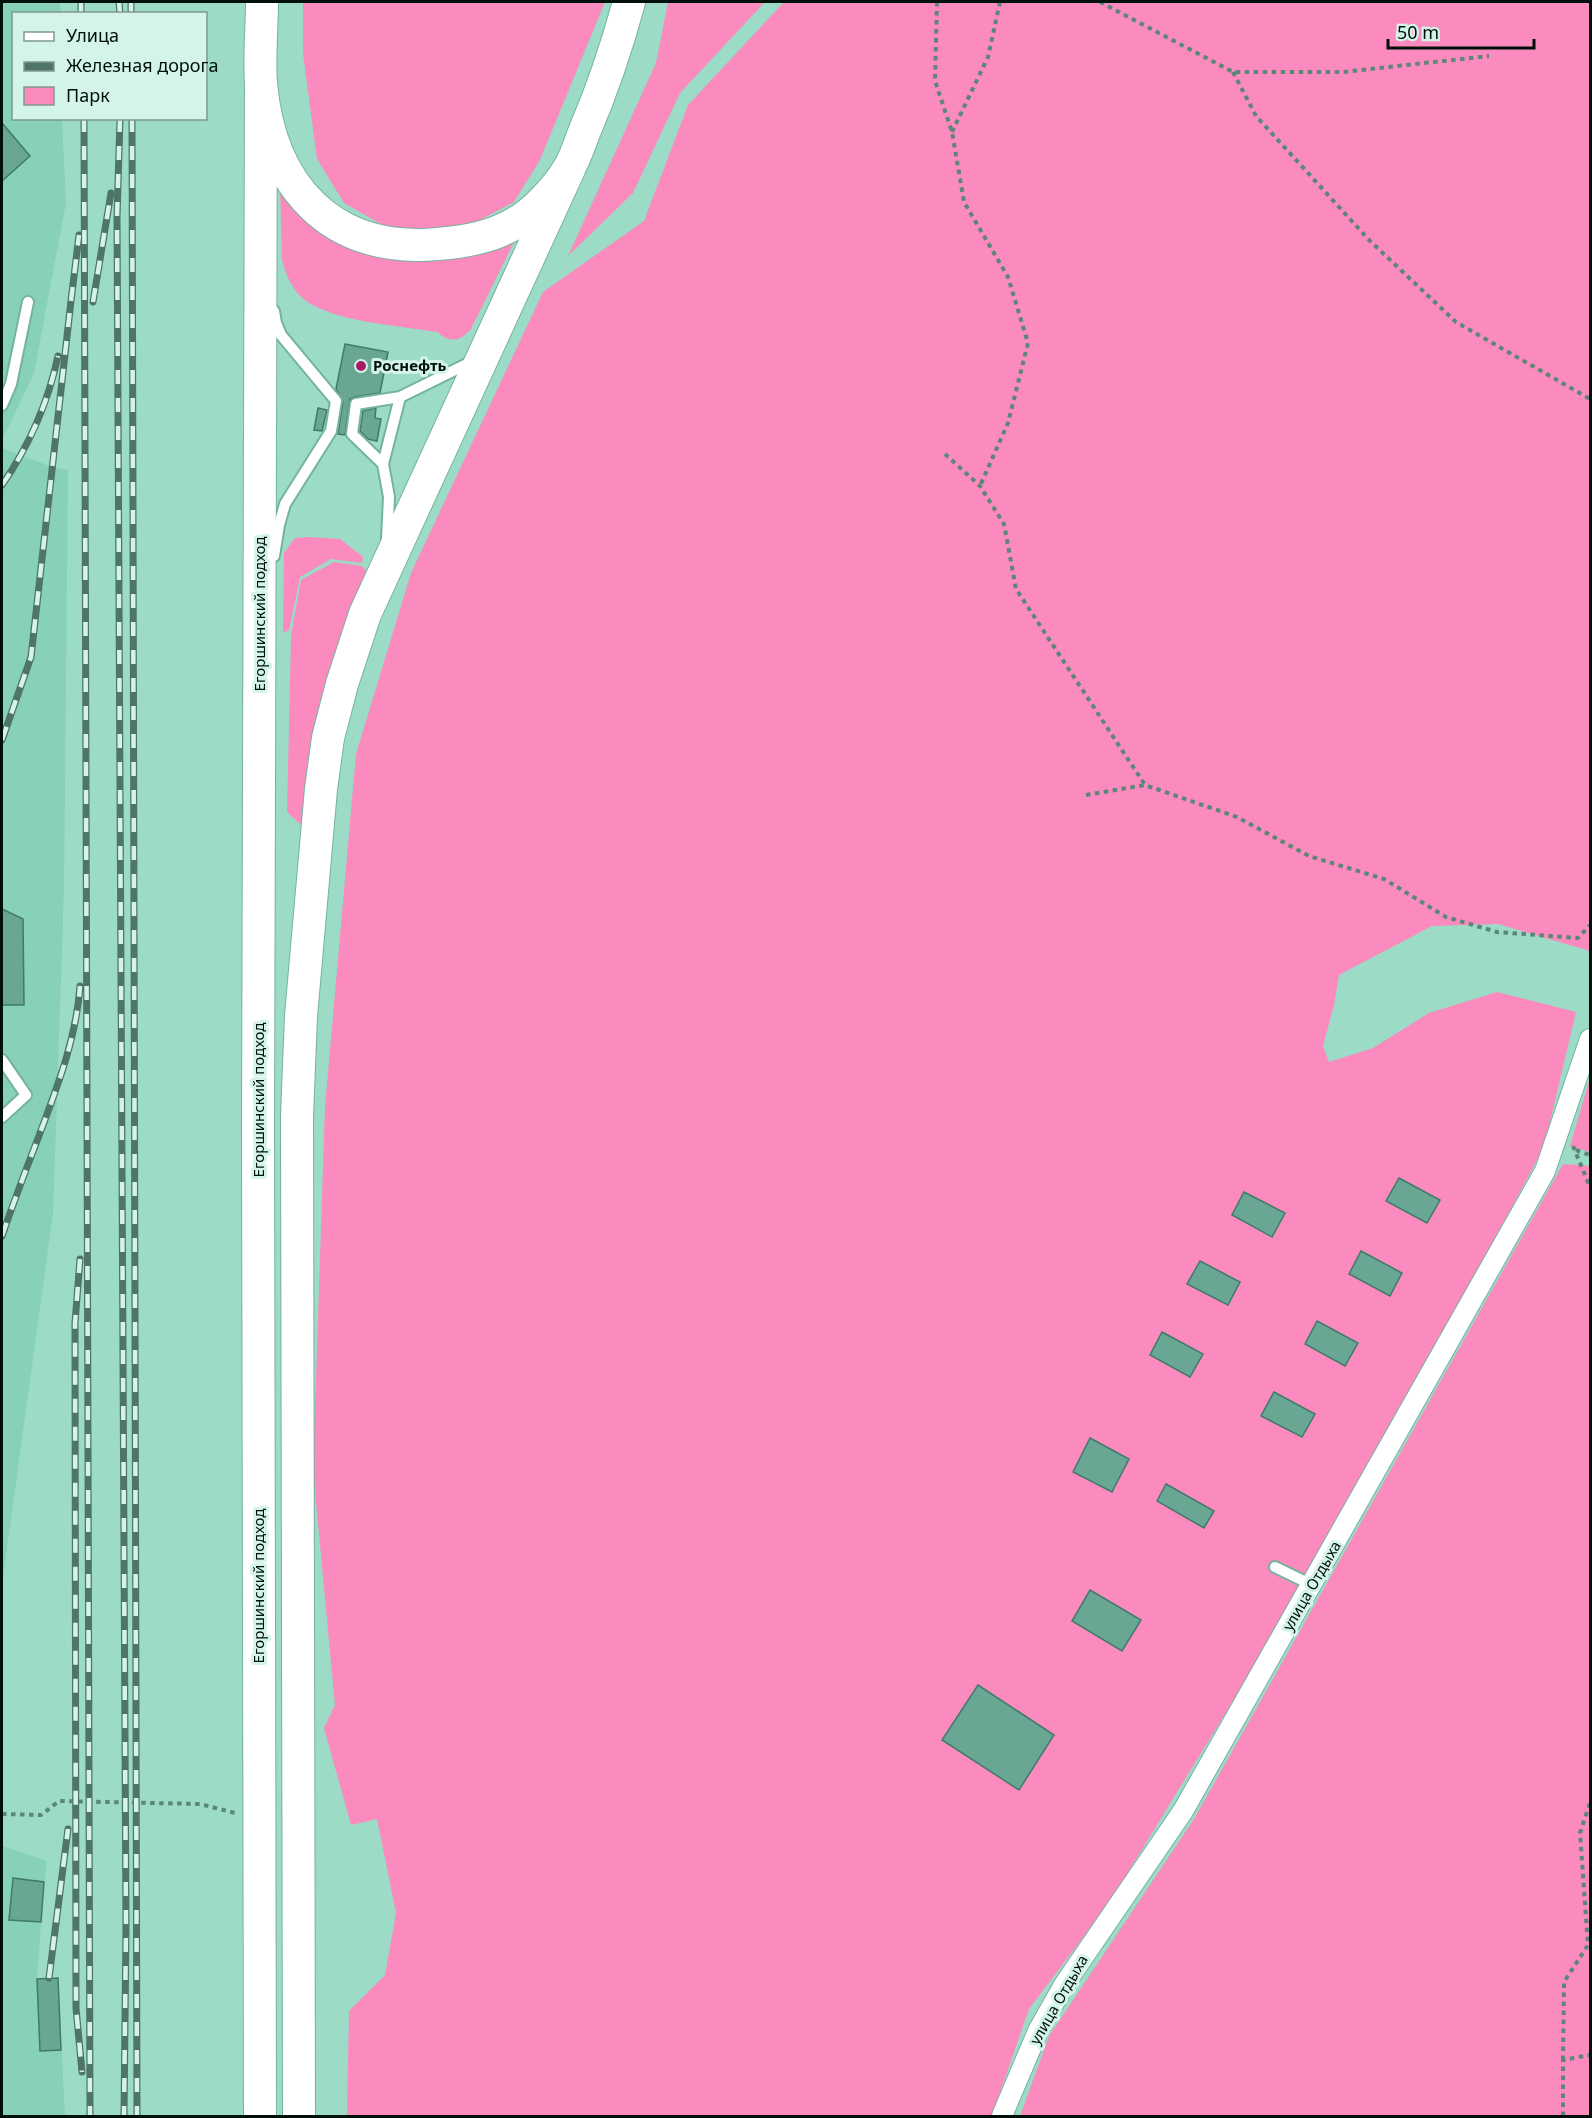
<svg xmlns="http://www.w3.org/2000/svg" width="1592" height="2118" font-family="'Noto Sans',sans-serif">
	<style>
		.built { fill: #87d0b9 }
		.green { fill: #fb8abe }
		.building { fill: #69a693; stroke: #3e7b69; stroke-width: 1.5 }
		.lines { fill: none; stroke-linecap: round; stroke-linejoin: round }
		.service-casing { stroke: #75b39f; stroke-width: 14 }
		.minor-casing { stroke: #75b39f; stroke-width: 22 }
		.primary-casing { stroke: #75b39f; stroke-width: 34 }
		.path { stroke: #5b8678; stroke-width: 4; stroke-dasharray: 4.5 4.5; stroke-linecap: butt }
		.service { stroke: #fff; stroke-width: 10 }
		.minor { stroke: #fff; stroke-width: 20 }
		.primary { stroke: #fff; stroke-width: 32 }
		.rail-casing { stroke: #4e7567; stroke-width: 7 }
		.rail { stroke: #d5f4e9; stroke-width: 4.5; stroke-dasharray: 14; stroke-linecap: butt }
		.poi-dot { fill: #a31d68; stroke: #d5f4e9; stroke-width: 2 }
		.labels { text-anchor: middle; stroke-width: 6; stroke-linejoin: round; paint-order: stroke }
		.poi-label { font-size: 15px; font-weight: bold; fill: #00100a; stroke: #d5f4e9; text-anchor: start }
		.street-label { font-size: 15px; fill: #00100a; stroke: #d5f4e9 }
	</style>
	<rect width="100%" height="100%" fill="#9cdbc6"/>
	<path class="built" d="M2 2H60L61 13 14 14V118L62 119 66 203 34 373 2 440Z
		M2 448 52 467 68 470 64 889 53 1213 2 1584Z
		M2 1846 47 1861 44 1882 37 1978H58L65 2116H2Z"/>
	<path class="green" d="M303 2H605L540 160 514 202 465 228 393 231 344 203 317 159 303 54Z
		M668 2H765L680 93 633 193 568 256 656 63Z
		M784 2H1590V951L1498 924 1432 926 1339 975 1334 1005 1323 1046 1329 1062 1373 1048 1429 1013 1497 992 1576 1012 1544 1147 1431 1358 1303 1587 1109 1903 1029 2009 992 2116H347L349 2011 385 1975 396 1913 377 1819 351 1825 324 1728 335 1705 313 1470 325 1107 356 754 411 573 543 292 644 221 688 105Z
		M280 187 329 233 516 238 471 329C460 342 449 343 437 332 401 326 334 322 305 300 292 290 286 275 282 260Z
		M309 537 340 539 363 557 362 563 331 559 300 577 289 630 283 633 284 553 295 538Z
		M334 562 362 566 367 572 360 588 341 655 310 809 300 824 287 812 291 636 301 580Z
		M1590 1078V1152L1570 1146Z
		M1563 1164 1590 1166V2116H1020L1049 2036 1194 1819Z"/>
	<path class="building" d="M2 123 30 156 2 181Z
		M345 344 388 352 380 393 355 397 350 399 345 435 338 434 343 402 336 389Z
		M318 408 327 410 322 431 314 430Z
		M376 408 375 418 381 419 377 441 368 439 360 431 363 411Z
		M2 909 23 919 24 1005H2Z
		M1399 1178 1440 1200 1427 1223 1386 1201Z
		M1244 1192 1285 1213 1272 1237 1232 1215Z
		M1361 1251 1402 1273 1390 1296 1349 1274Z
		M1200 1261 1240 1282 1228 1305 1187 1284Z
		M1317 1321 1358 1343 1345 1366 1305 1344Z
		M1162 1332 1203 1354 1190 1377 1150 1355Z
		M1274 1392 1315 1414 1302 1437 1261 1416Z
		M1090 1438 1129 1459 1112 1492 1073 1472Z
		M1166 1484 1214 1511 1204 1528 1157 1501Z
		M1090 1590 1141 1620 1122 1651 1072 1621Z
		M978 1685 1054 1735 1019 1790 942 1740Z
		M13 1878 44 1882 41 1922 9 1920Z
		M58 1978 61 2050 40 2051 37 1979Z"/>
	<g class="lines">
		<defs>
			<path id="service" d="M2 405 11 384 28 302
				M383 464 400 397
				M387 539 389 497 383 464 352 434 356 404 400 397 473 361
				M274 556 279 525 285 504 331 431 336 401 281 335 276 323 274 311
				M2 1060 26 1095 2 1117
				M1275 1567 1312 1585"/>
			<path id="minor" d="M1002 2116 1038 2031 1064 1985 1183 1811 1545 1171 1590 1039"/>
			<path id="primary" d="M262 2C262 28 259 56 261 83 270 186 331 254 438 244 479 241 516 231 544 200 553 191 563 179 569 168 576 157 580 142 585 130 603 88 617 46 629 2
				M260 2116 258 1129 261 83
				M299 2116 297 1116 301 1016 321 789 328 738 342 684 365 614 570 167"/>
		</defs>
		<use href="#service" class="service-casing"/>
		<use href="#minor" class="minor-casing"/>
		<use href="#primary" class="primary-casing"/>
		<path class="path" d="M937 2 935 81 952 132 964 202 1008 277 1028 343 1008 423 980 486
			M1100 2 1233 72H1343L1489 56
			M1233 72 1256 116 1370 241 1456 322 1590 399
			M952 132 988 57 1000 2
			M945 454 980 486 1004 524 1016 589 1145 785
			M1086 795 1145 785 1237 817 1309 856 1384 879 1446 917 1497 932 1578 938 1590 925
			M1573 1146 1590 1187
			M1576 1150 1590 1155
			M2 1814 41 1815 59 1801 200 1804 235 1813
			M1563 2060 1564 1982 1588 1945 1580 1833 1590 1803
			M1563 2116V2060L1590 2055"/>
		<use href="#service" class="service"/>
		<use href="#minor" class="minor"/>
		<use href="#primary" class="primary"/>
		<defs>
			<path id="rail" d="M81 2V14
				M119 2 120 14
				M131 2V14
				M84 118 90 2116
				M120 118 117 217 126 1927 124 2116
				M132 118 137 2116
				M71 301 79 235
				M93 302 111 193
				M2 485C29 446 48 403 58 356
				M2 740 31 657 72 292
				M2 1236C13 1204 25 1172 37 1141 56 1090 76 1041 80 986
				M80 1259 75 1323 76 2008 82 2072
				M49 1978 68 1829"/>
		</defs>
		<use href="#rail" class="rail-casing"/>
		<use href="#rail" class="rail"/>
	</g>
	<circle class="poi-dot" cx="361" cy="366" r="6"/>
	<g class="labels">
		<g class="poi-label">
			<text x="373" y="371">Роснефть</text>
		</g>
		<g class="street-label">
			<text transform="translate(260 614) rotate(-90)" y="5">Егоршинский подход</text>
			<text transform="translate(259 1100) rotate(-90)" y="5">Егоршинский подход</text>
			<text transform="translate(259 1586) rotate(-90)" y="5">Егоршинский подход</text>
			<text transform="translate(1312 1586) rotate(-60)" y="5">улица Отдыха</text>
			<text transform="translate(1059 2000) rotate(-60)" y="5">улица Отдыха</text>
		</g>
	</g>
	<rect width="1592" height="2118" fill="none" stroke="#00100a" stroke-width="6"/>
	<rect x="12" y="12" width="195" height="108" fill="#d5f4e9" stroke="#809990" stroke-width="1.5"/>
	<rect x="24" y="32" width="30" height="9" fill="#ffffff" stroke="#809990" stroke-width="1.5"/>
	<text x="66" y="42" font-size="18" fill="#00100a">Улица</text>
	<rect x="24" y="62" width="30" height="9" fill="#4e7567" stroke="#809990" stroke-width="1.5"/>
	<text x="66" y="72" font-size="18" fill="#00100a">Железная дорога</text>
	<rect x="24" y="87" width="30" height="18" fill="#fb8abe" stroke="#809990" stroke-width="1.5"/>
	<text x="66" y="102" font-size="18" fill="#00100a">Парк</text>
	<path d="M1388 39v9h146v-9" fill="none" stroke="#00100a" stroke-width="3"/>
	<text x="1397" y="39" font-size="18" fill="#00100a" stroke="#d5f4e9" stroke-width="4.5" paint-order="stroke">50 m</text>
</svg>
